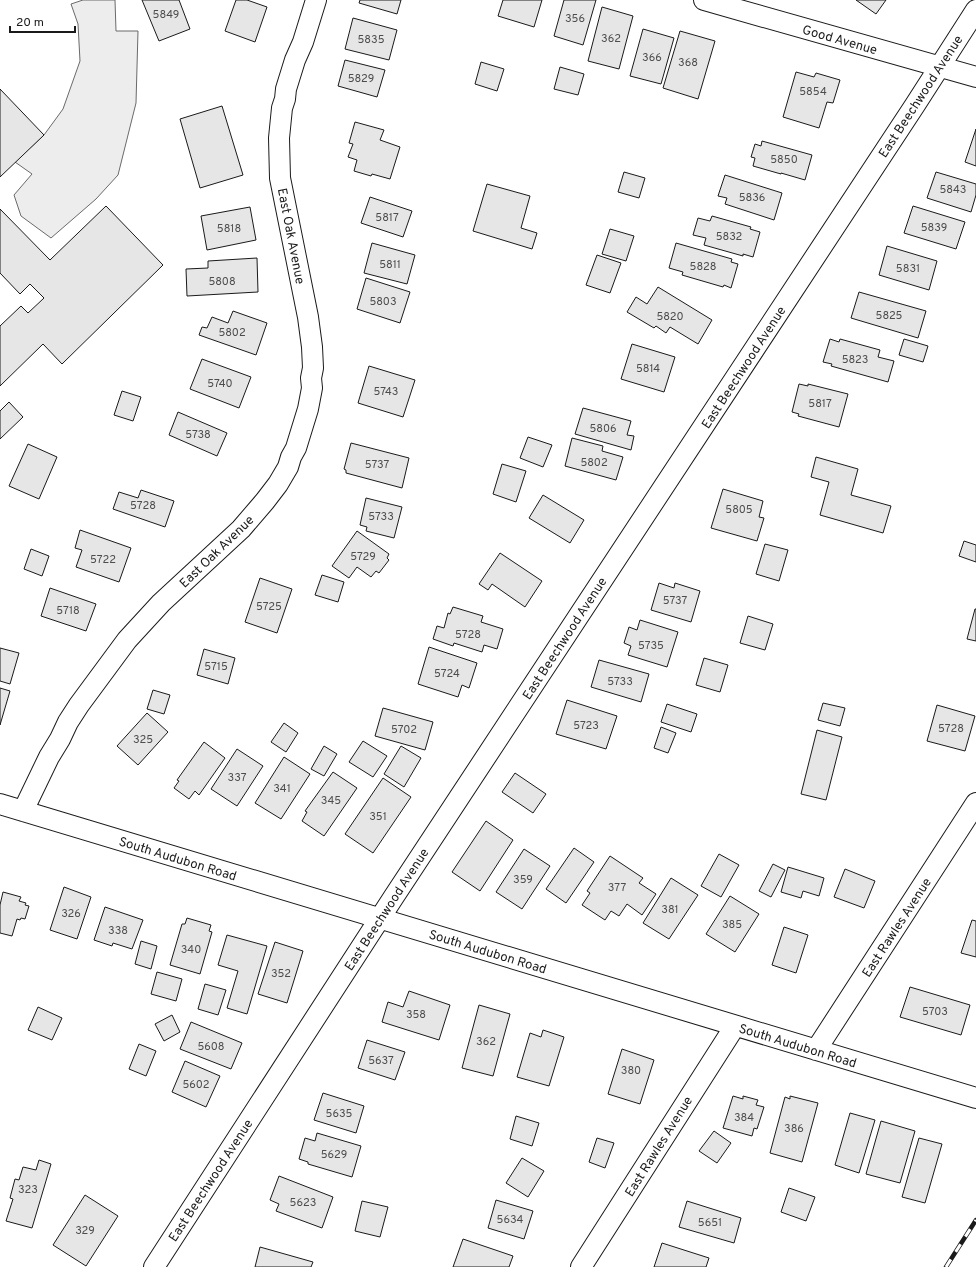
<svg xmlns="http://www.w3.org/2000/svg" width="976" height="1267" font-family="Overpass,sans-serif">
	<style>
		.parking { fill: #ededed; stroke: #6a6a6a }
		.building { fill: #e6e6e6; stroke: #1a1a1a }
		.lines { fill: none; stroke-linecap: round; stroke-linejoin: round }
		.street-casing { stroke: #1a1a1a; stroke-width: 22 }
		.street { stroke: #fff; stroke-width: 20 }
		.rail-casing { stroke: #1a1a1a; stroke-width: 4.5 }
		.rail { stroke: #fff; stroke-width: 3; stroke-dasharray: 9; stroke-linecap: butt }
		.labels { text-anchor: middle; stroke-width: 3; stroke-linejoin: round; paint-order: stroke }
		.number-label { font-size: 11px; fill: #4d4d4d }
		.street-label { font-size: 13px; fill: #1a1a1a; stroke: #fff }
	</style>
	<rect width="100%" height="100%" fill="#fff"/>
	<path class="parking" d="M83 0H115L116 31H138L136 103 118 175 96 199 51 238 21 216 14 195 32 174 15 162 44 135 63 109 80 61 78 24 71 4Z"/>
	<path class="building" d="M142 0H179L190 29 159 41Z
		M236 0H247L267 7 255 42 225 31Z
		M360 0H401L397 14 359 3Z
		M503 0H542L534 27 498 16Z
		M564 0H596L583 45 554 36Z
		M856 0H886L876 14Z
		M602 7 633 16 619 69 588 61Z
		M353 18 397 30 389 60 345 49Z
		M643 29 674 38 661 84 630 76Z
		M680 31 715 41 698 99 663 88Z
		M345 60 385 70 377 97 338 86Z
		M481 62 504 69 497 91 475 84Z
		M560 67 584 74 578 95 554 89Z
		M796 72 814 77 816 73 840 80 833 103 827 102 819 128 783 117Z
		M0 89 44 135 0 177Z
		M222 106 243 175 200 188 180 119Z
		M355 122 384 130 380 140 400 147 390 179 372 174 371 176 354 171 357 160 348 157 353 144 349 143Z
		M976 129V166L965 162Z
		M762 141 812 155 805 180 781 173V174L753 166 755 158 751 157 755 144 761 146Z
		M624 172 645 178 639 198 618 192Z
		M936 172 976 184V195L971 212 927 198Z
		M725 175 782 193 774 220 725 204 727 198 718 196Z
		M487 184 530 196 521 228 537 233 532 249 473 231Z
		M370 197 412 211 403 237 361 223Z
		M106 206 163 265 62 364 43 344 0 386V326L21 306 28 313 44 298 30 284 20 294 0 273V209L50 260Z
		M913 206 965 222 956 249 904 233Z
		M250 207 256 240 207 250 201 216Z
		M712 216 751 227 750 229 760 232 753 257 743 254V256L704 245 706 238 693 235 698 218 710 221Z
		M610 229 634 236 626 261 602 254Z
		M372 243 415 255 407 284 364 273Z
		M676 243 732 259 731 262 738 264 731 288 724 285 723 287 682 275 683 272 669 268Z
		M887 246 937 261 929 290 879 275Z
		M597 255 621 263 610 293 586 285Z
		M257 258 258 292 187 296 186 269 208 268V261Z
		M366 278 410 292 400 323 357 309Z
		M658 287 712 320 698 344 670 327 666 333 656 326 654 328 627 312 636 297 647 304Z
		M859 292 926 311 918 338 851 318Z
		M233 311 267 323 256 355 199 335 202 327 207 328 212 317 228 323Z
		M830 339 839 342 840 339 880 350 878 357 894 361 888 382 831 366 832 364 823 362Z
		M904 339 928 346 923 362 899 355Z
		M632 344 675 357 664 392 621 379Z
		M202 359 251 377 239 408 190 389Z
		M369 366 415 380 403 417 358 403Z
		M799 384 808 386V384L848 394 839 427 798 416 799 414 792 412Z
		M122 391 141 397 133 421 114 415Z
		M9 402 23 417 0 439V411Z
		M583 408 631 421 627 435 634 436 631 450 575 434Z
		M178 412 227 433 217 456 169 435Z
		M528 437 552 445 543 467 520 458Z
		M572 438 603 446 602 451 623 457 616 480 565 466Z
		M351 443 409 458 402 488 346 473V470L344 469Z
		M28 444 57 457 39 499 9 486Z
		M816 457 858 469 851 495 891 506 883 533 820 515 829 482 811 477Z
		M502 464 526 471 516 502 493 494Z
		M723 489 763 501 759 517 764 518 757 541 711 528Z
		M141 490 174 501 165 527 113 509 119 492 138 498Z
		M543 495 584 520 570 543 529 518Z
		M366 498 402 507 394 538 366 531 367 527 360 525Z
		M80 530 131 548 119 582 76 567 82 550 75 548Z
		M357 531 389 554 387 558 389 560 379 573 376 571 371 577 357 567 349 578 332 566Z
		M964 541 976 545V562L959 556Z
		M765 544 788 550 779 581 756 574Z
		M31 549 49 556 42 576 24 569Z
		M500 553 542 581 525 607 492 584 488 590 479 584Z
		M322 575 344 582 338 602 315 595Z
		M260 578 292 589 277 633 245 622Z
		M659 583 674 588 675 583 700 591 691 622 651 610Z
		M50 588 96 604 86 631 41 616Z
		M453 607 483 616 481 622 503 629 497 649 484 645 482 652 454 643 453 646 433 639 437 626 444 628 448 613 450 614Z
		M975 609H976V641L967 639Z
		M748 616 773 624 765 650 740 643Z
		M640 620 678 632 667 667 628 655 631 646 624 643 629 627 637 630Z
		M429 647 477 663 469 688 462 685 458 697 418 684Z
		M0 648 19 653 10 684 0 681Z
		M204 649 235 658 228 684 197 675Z
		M704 658 728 665 720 692 696 685Z
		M599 660 649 674 641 702 591 687Z
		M0 688 10 691 0 725Z
		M153 690 170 695 164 714 147 709Z
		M567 700 617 716 606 749 556 734Z
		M823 703 845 708 840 726 818 720Z
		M667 704 697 714 691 732 661 722Z
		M937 705 975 716 965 751 927 741Z
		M383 708 433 722 425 750 375 736Z
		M147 713 168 732 138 765 117 746Z
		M284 723 298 733 286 752 271 742Z
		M661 727 676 733 668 753 654 748Z
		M817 730 842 737 826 800 801 794Z
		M363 741 387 756 373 777 349 762Z
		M204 742 225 758 199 795 195 791 189 799 174 788 179 781 177 780Z
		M324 746 337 754 324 776 311 769Z
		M401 746 421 758 404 787 384 774Z
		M237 749 263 766 237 806 211 789Z
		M284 757 310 774 281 819 255 803Z
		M333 772 357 788 324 836 302 821 307 812 305 811Z
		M515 773 546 794 533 813 502 792Z
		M383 778 411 797 373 853 345 834Z
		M486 821 513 840 480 891 452 872Z
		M574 848 594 862 566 903 546 889Z
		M524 849 550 866 522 909 496 892Z
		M719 854 739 865 721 897 701 886Z
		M610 856 643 878 639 883 656 894 642 915 627 904 619 916 611 911 605 920 582 905 590 893 587 891Z
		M773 864 785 870 771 897 759 891Z
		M788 867 824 878 819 896 803 891 801 898 781 892Z
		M845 869 875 881 864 908 834 897Z
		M671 878 698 895 669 939 643 923Z
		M64 887 91 897 77 939 50 930Z
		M3 892 21 897 19 901 26 903 25 905 29 906 25 919 21 918 20 920 17 919 12 936 0 933V905Z
		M730 896 759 914 735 952 706 934Z
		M105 907 143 920 132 949 113 943 112 946 94 940Z
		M187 918 211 925 209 931 212 932 200 974 170 965 182 924H185Z
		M972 920 976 921V957L961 953Z
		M784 927 808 935 796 973 772 965Z
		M227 935 267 946 247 1014 227 1008 238 971 218 965Z
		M141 941 157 946 151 969 135 964Z
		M275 942 303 951 287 1003 258 994Z
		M157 972 182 979 176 1001 151 994Z
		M205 984 226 990 218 1015 198 1009Z
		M910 987 970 1005 961 1035 900 1017Z
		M409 991 450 1005 439 1040 382 1022 388 1002 403 1007Z
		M479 1005 510 1014 493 1076 462 1068Z
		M38 1007 62 1018 52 1040 28 1030Z
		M172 1015 180 1032 164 1041 155 1024Z
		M191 1022 242 1043 231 1069 180 1049Z
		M543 1030 564 1037 549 1086 517 1077 530 1033 541 1037Z
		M367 1040 405 1052 395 1080 358 1068Z
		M139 1044 156 1051 146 1076 129 1069Z
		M622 1049 654 1060 640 1104 608 1094Z
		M185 1061 220 1076 206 1107 172 1092Z
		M323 1093 364 1106 356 1133 314 1120Z
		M733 1096 743 1099V1096L758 1100 756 1105 764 1107 757 1129 754 1128 752 1136 723 1128Z
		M790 1096 818 1103 802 1162 770 1153 785 1097 790 1099Z
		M850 1113 875 1120 859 1173 835 1165Z
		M516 1116 539 1123 532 1146 510 1139Z
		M881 1121 915 1131 900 1183 866 1174Z
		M714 1131 731 1143 717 1163 699 1151Z
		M317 1133 361 1146 352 1177 308 1164V1162L299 1159 305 1138 315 1141Z
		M597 1138 614 1143 605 1168 589 1162Z
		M919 1138 942 1144 925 1203 902 1197Z
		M522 1158 544 1171 528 1197 506 1183Z
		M39 1160 51 1164 32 1228 6 1221 13 1199 10 1198 15 1179 19 1180 23 1167 36 1170Z
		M279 1176 333 1197 322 1228 276 1211 279 1204 270 1200Z
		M789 1188 815 1197 806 1221 781 1212Z
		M85 1195 118 1216 86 1266 53 1245Z
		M496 1200 533 1211 524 1239 488 1228Z
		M362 1201 388 1207 380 1237 355 1231Z
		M687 1201 741 1218 734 1243 679 1227Z
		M463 1239 513 1256 509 1267H453Z
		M662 1243 709 1258 706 1267H654Z
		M260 1247 313 1262 311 1267H255Z"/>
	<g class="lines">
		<defs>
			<path id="street" d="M704 0 976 77
				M0 804 976 1098
				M23 811 49 757 60 739 68 722 79 705 127 640 161 603 241 529 265 501 278 484 288 467 291 457 296 448 308 409 312 388 311 378 313 368 312 347 308 317 280 178 279 138 282 108 285 99 286 89 295 60 303 42 316 0
				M816 1050 976 803
				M154 1267 393 898 915 105 976 10
				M581 1267 735 1026"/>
		</defs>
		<use href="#street" class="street-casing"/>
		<use href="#street" class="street"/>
		<defs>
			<path id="rail" d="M946 1267 976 1220"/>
		</defs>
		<use href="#rail" class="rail-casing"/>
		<use href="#rail" class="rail"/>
	</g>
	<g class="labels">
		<g class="number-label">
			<text x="166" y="18">5849</text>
			<text x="575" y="22">356</text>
			<text x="611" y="42">362</text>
			<text x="371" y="43">5835</text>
			<text x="652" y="61">366</text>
			<text x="688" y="66">368</text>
			<text x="361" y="82">5829</text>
			<text x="813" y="95">5854</text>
			<text x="784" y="163">5850</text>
			<text x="953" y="193">5843</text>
			<text x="752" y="201">5836</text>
			<text x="387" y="221">5817</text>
			<text x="934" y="231">5839</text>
			<text x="229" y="232">5818</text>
			<text x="729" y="240">5832</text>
			<text x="390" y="268">5811</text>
			<text x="703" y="270">5828</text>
			<text x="908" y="272">5831</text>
			<text x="222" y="285">5808</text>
			<text x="383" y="305">5803</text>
			<text x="889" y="319">5825</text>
			<text x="670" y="320">5820</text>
			<text x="232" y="336">5802</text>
			<text x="855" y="363">5823</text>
			<text x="648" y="372">5814</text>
			<text x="220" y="387">5740</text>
			<text x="386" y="395">5743</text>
			<text x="820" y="407">5817</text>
			<text x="603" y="432">5806</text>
			<text x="198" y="438">5738</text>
			<text x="594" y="466">5802</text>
			<text x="377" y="468">5737</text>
			<text x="143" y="509">5728</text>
			<text x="739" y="513">5805</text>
			<text x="381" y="520">5733</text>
			<text x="363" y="560">5729</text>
			<text x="103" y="563">5722</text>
			<text x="675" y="604">5737</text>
			<text x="269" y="610">5725</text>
			<text x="68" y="614">5718</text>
			<text x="468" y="638">5728</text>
			<text x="651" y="649">5735</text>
			<text x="216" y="670">5715</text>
			<text x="447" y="677">5724</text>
			<text x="620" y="685">5733</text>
			<text x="586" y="729">5723</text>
			<text x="951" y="732">5728</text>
			<text x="404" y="733">5702</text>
			<text x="143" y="743">325</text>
			<text x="237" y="781">337</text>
			<text x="282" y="792">341</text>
			<text x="331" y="804">345</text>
			<text x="378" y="820">351</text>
			<text x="523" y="883">359</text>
			<text x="617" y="891">377</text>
			<text x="670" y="913">381</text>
			<text x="71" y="917">326</text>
			<text x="732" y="928">385</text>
			<text x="118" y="934">338</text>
			<text x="191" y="953">340</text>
			<text x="281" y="977">352</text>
			<text x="935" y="1015">5703</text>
			<text x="416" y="1018">358</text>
			<text x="486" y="1045">362</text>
			<text x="211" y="1050">5608</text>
			<text x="381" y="1064">5637</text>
			<text x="631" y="1074">380</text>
			<text x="196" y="1088">5602</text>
			<text x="339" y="1117">5635</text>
			<text x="744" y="1121">384</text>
			<text x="794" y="1132">386</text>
			<text x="334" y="1158">5629</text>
			<text x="28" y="1193">323</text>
			<text x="303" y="1206">5623</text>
			<text x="510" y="1223">5634</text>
			<text x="710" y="1226">5651</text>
			<text x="85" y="1234">329</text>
		</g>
		<g class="street-label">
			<text transform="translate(840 39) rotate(16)" y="5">Good Avenue</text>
			<text transform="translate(920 96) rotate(-57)" y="5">East Beechwood Avenue</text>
			<text transform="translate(292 236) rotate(79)" y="5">East Oak Avenue</text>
			<text transform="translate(743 367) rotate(-57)" y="5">East Beechwood Avenue</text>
			<text transform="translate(216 551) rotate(-44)" y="5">East Oak Avenue</text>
			<text transform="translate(564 638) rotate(-57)" y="5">East Beechwood Avenue</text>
			<text transform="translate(178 858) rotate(17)" y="5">South Audubon Road</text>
			<text transform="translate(386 909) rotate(-57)" y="5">East Beechwood Avenue</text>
			<text transform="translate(896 927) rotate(-57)" y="5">East Rawles Avenue</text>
			<text transform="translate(488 951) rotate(17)" y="5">South Audubon Road</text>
			<text transform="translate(798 1045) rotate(17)" y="5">South Audubon Road</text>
			<text transform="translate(658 1146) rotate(-58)" y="5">East Rawles Avenue</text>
			<text transform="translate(210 1180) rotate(-57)" y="5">East Beechwood Avenue</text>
		</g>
	</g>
	<path d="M10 26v6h65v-6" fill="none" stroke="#1a1a1a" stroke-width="2"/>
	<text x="16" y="26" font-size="12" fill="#1a1a1a" stroke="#ffffff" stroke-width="3" paint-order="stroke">20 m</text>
</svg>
